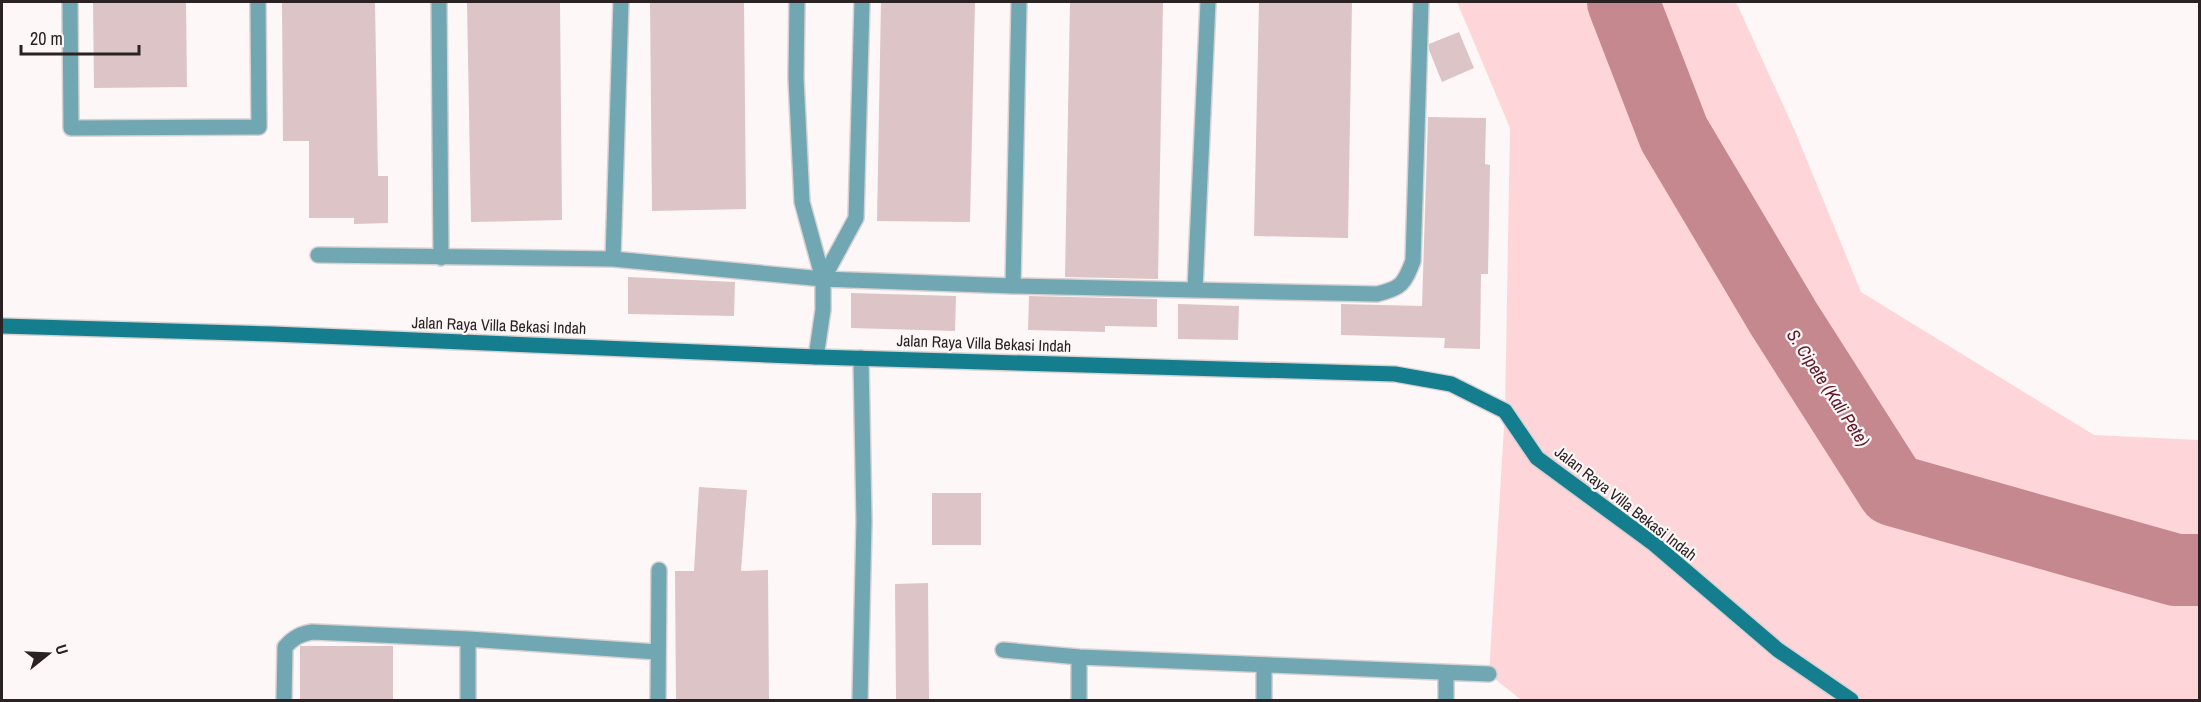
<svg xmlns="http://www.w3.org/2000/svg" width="2201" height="702" font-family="'Archivo Narrow',sans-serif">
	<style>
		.green { fill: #fed6d9 }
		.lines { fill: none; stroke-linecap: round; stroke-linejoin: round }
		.river { stroke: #c4888e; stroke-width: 72 }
		.building { fill: #ddc4c6 }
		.minor-casing { stroke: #d7d1d2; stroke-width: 18 }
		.secondary-casing { stroke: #d7d1d2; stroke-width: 18 }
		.minor { stroke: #70a7b2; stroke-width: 15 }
		.secondary { stroke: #147e8e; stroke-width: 15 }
		.labels { text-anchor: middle; stroke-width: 4.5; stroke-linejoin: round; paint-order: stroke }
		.street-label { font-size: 16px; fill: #2b2223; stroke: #fdf7f8 }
		.water-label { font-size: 18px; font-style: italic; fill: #5f1726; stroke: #fdf7f8 }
	</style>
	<rect width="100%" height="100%" fill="#fdf7f8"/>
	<path class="green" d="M1457 2H1623L1661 99 1627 2H1736L1795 131 1861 292 2094 435 2199 440V700H1521L1489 674 1505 411 1510 128Z"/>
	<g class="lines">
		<path class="river" d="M1623 2 1674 134 1784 319 1893 490 2176 570H2200"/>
	</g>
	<path class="building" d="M93 2H186L187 87 94 88Z
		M282 2H375L378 176H388V223L354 224V218H309V141H283Z
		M467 2H560L562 220 471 222Z
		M650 2H744L746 209 652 211Z
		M881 2H975L970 222 877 221Z
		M1070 2H1163L1158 279 1065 277Z
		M1259 2H1352L1348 238 1254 236Z
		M1459 32 1474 68 1442 82 1429 50V44Z
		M1428 117 1486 118 1485 164 1490 165 1488 274H1481L1480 349 1444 348 1445 338 1341 335V304L1422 306Z
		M628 277 735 282 734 316 628 314Z
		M851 293 956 296 955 331 851 328Z
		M1029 296 1157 299V327L1105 326V332L1028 330Z
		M1178 304 1239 306 1238 340 1178 339Z
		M699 487 747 490 741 571 768 570 769 700H676L675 571H694Z
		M932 493H981V545H932Z
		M928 583 929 700H896L895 584Z
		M300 646H393V700H300Z"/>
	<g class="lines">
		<defs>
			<path id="minor" d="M70 2 71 128 259 127 258 2
				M439 2 441 258
				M797 2 796 78 802 202 823 279V310L816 357
				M318 255 613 259 823 279 1013 286 1377 294C1402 288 1404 284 1413 261L1421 2
				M613 259 621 2
				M823 279 856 218 862 2
				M1013 286 1019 2
				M1195 289 1208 2
				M468 639V700
				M1003 650 1079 657 1489 674
				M1264 666V700
				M284 700 285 647C293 638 300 634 312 632L468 639 657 652
				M658 700 659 570
				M860 700 864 522 861 358
				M1079 700V657
				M1446 700V674"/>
			<path id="secondary" d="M2 326 273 334 816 357 1395 374 1451 384 1505 411 1537 458 1654 544 1778 650 1851 700"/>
		</defs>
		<use href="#minor" class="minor-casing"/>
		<use href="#secondary" class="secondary-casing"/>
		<use href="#minor" class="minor"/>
		<use href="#secondary" class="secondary"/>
	</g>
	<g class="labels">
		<g class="street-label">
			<text transform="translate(499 325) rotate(2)" y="6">Jalan Raya Villa Bekasi Indah</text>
			<text transform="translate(984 343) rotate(2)" y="6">Jalan Raya Villa Bekasi Indah</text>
			<text transform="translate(1626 503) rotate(38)" y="6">Jalan Raya Villa Bekasi Indah</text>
		</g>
		<g class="water-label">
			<text transform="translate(1828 388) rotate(57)" y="6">S. Cipete (Kali Pete)</text>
		</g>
	</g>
	<rect width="2201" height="702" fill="none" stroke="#2b2223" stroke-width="6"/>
	<g transform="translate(48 654) rotate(72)" stroke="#fdf7f8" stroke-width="4.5" paint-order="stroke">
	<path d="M0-4.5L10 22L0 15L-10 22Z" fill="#2b2223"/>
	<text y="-9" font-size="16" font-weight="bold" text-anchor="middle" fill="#2b2223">U</text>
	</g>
	<path d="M21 45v9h118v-9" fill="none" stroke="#2b2223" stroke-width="3"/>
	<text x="30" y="45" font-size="18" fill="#2b2223" stroke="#fdf7f8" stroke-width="4.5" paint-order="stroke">20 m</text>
</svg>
